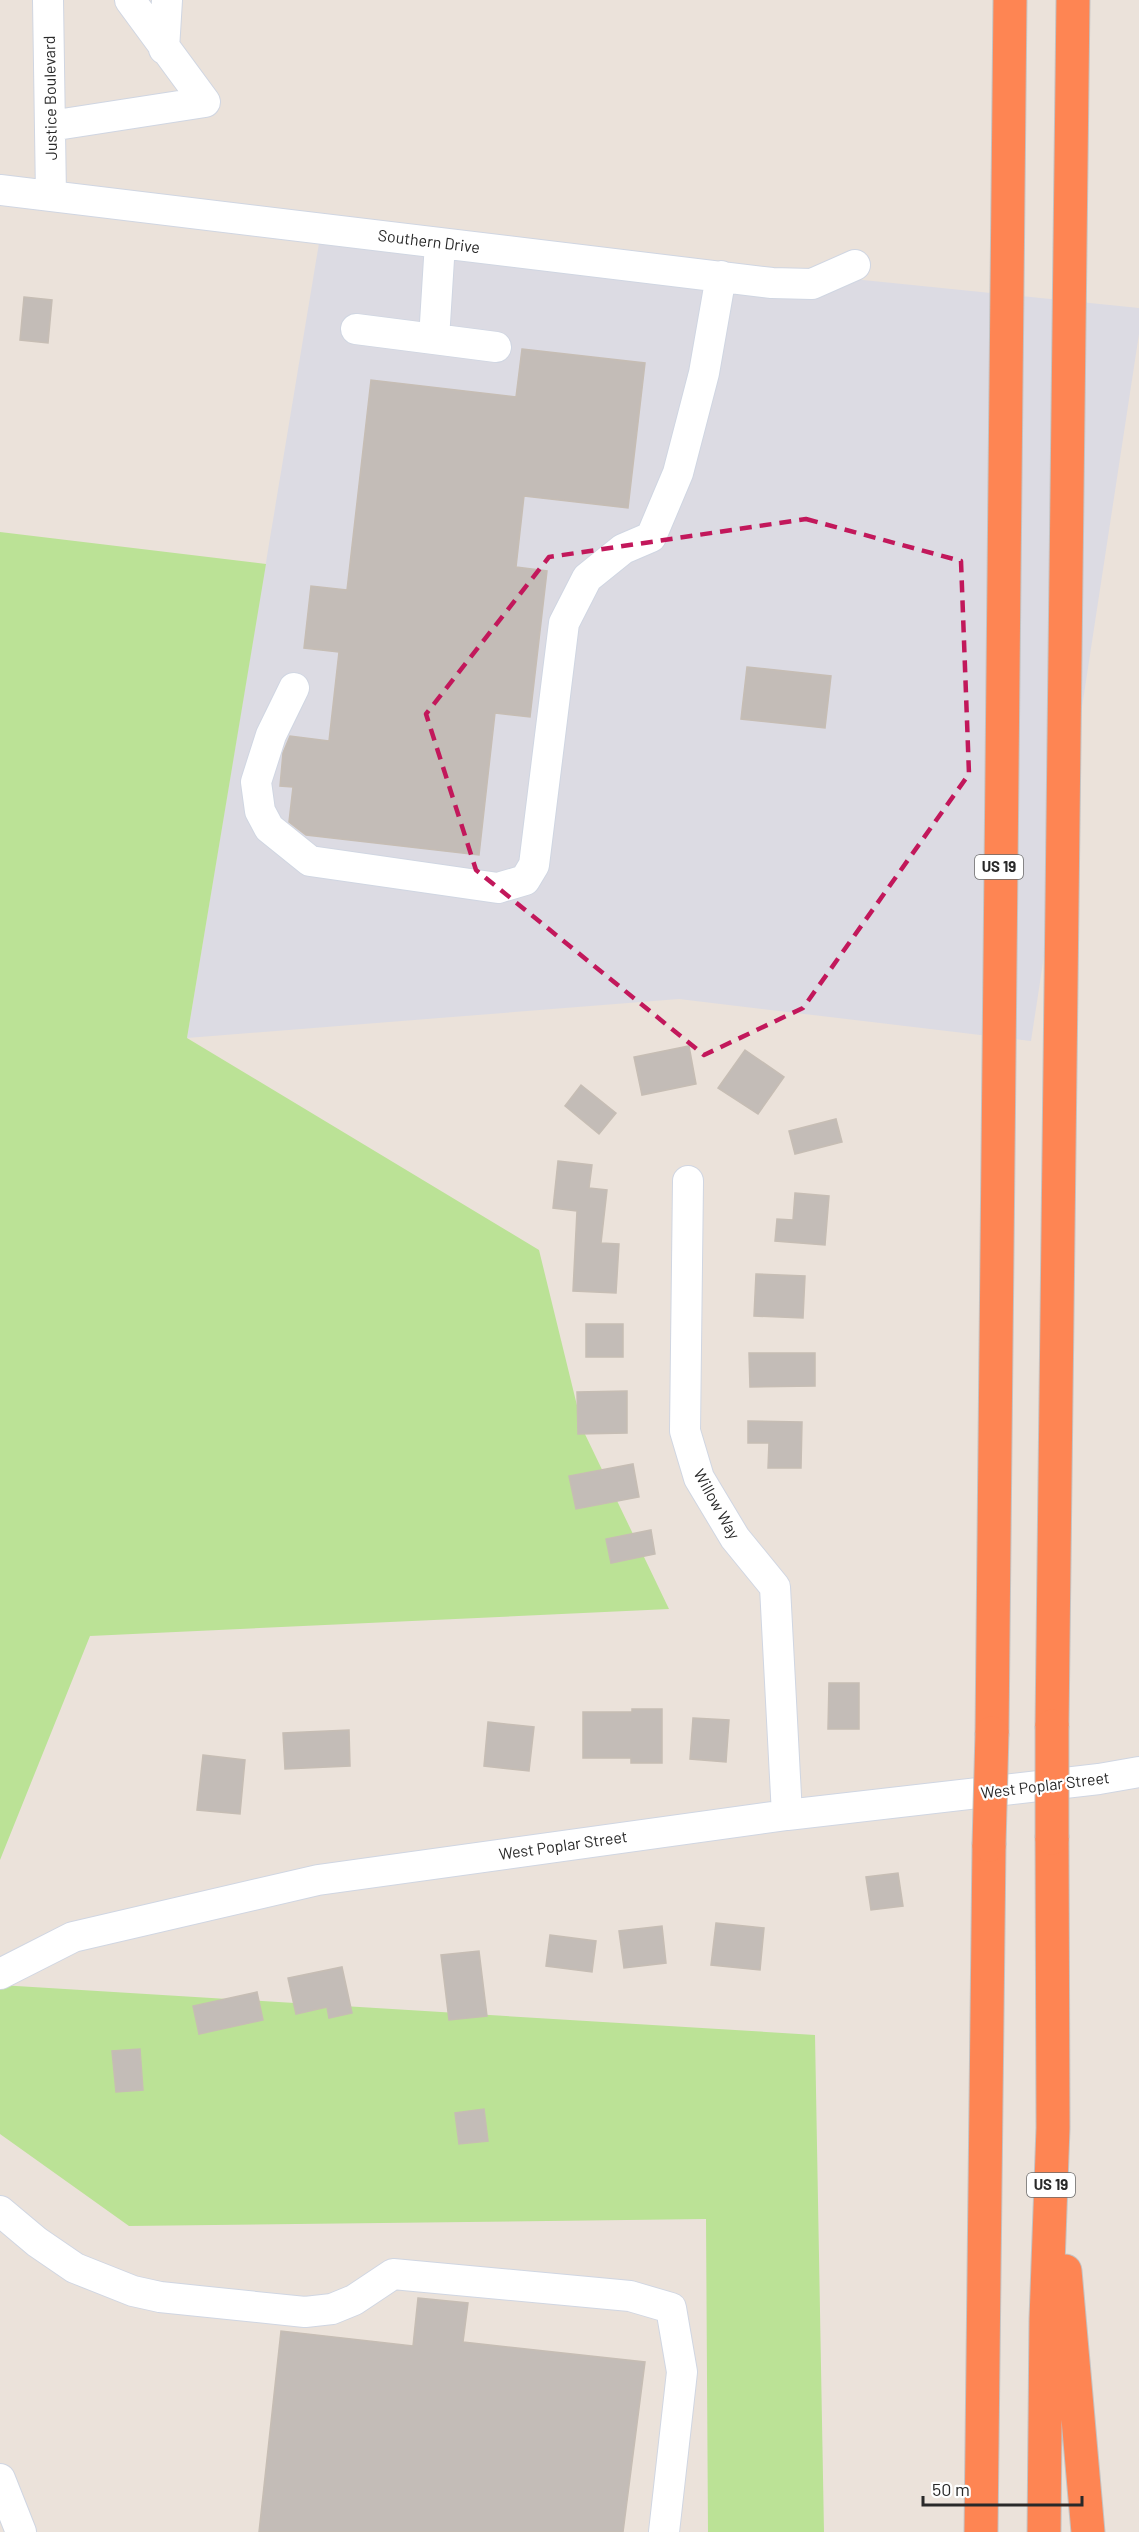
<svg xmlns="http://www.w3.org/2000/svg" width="1139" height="2532" font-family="Barlow,sans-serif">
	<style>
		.industrial { fill: #dcdbe3 }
		.green { fill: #bbe296 }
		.building { fill: #c3bcb7; stroke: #c6bdb4; stroke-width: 1.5 }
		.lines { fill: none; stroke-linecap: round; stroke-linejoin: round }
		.minor-casing { stroke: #d0d6e2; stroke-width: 32 }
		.highway-casing { stroke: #c3c3c3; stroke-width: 35 }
		.minor { stroke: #fff; stroke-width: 30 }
		.highway { stroke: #fe8553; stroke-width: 33 }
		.highway-bridge-casing { stroke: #c3c3c3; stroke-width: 35; stroke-linecap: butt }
		.highway-bridge { stroke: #fe8553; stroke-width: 33 }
		.marked { fill: none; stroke: #c2185b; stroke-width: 4.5; stroke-dasharray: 12 8; stroke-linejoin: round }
		.labels { text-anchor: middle; stroke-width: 4.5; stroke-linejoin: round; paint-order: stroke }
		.shield { fill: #fff; stroke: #696969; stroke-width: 1.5 }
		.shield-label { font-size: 15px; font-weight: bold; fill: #292929 }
		.street-label { font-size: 16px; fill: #292929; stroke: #fff }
	</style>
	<rect width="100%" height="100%" fill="#ebe2da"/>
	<path class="industrial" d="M322 225 1139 308V334L1031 1041 679 999 187 1038Z"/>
	<path class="green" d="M0 532 266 564 187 1038 539 1250 583 1430 669 1609 90 1636 0 1860Z
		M0 1985 815 2035 824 2532H708L706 2219 129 2226 0 2134Z"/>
	<path class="building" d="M24 297 52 300 48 343 20 340Z
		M522 349 645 363 628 508 524 496 516 567 547 571 530 717 495 713 479 855 306 835 289 822 293 787 280 786 283 753 290 736 329 741 339 652 304 648 311 586 347 590 371 380 516 397Z
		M747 667 831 676 825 728 741 719Z
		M689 1046 696 1084 642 1095 634 1057Z
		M745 1050 784 1077 758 1114 718 1088Z
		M581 1085 616 1113 599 1134 565 1106Z
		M836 1119 842 1142 795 1154 789 1131Z
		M558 1161 592 1165 589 1188 607 1190 601 1243 619 1244 616 1293 573 1291 577 1211 553 1208Z
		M795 1193 829 1196 825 1245 775 1241 777 1219 793 1220Z
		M756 1274 805 1276 803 1318 754 1316Z
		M586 1324H623V1357H586Z
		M749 1353H815V1386L750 1387Z
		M627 1391V1433L578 1434 577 1392Z
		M748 1421 802 1422 801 1468H768L769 1443H748Z
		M633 1464 639 1497 576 1509 569 1476Z
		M651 1530 655 1554 611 1563 606 1539Z
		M829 1683H859V1729H828Z
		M632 1709H662V1763H631V1758H583V1712H632Z
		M693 1718 729 1720 726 1762 690 1759Z
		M488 1722 534 1727 529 1771 484 1766Z
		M349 1730 350 1766 285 1769 283 1733Z
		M203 1755 245 1760 240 1814 197 1810Z
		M898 1873 903 1906 871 1910 866 1877Z
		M716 1923 764 1928 760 1970 711 1965Z
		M662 1926 666 1963 624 1968 619 1931Z
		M550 1935 596 1941 592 1972 546 1966Z
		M479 1951 487 2016 449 2020 441 1955Z
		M342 1967 352 2013 329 2018 327 2007 296 2014 288 1978Z
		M257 1992 263 2020 199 2034 193 2006Z
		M140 2049 143 2090 116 2092 112 2051Z
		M484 2109 488 2141 459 2144 455 2113Z
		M418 2298 468 2303 463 2342 645 2362 623 2532H259L281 2331 413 2346Z"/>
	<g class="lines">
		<defs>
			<path id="minor" d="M48 0 51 196
				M164 49 167 0
				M50 126 205 102 130 0
				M0 190 772 283 812 284 855 265
				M356 329 434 339 440 243
				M434 339 496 347
				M294 688 271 735 256 782 260 811 269 828 310 861 498 888 525 880 534 865 564 623 587 578 623 549 651 537 678 473 704 373 721 276
				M688 1181 685 1431 699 1478 735 1538 775 1587 787 1815
				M0 1974 73 1937 318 1880 787 1815 1099 1779 1139 1772
				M0 2211 37 2242 75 2268 133 2291 160 2297 305 2312 332 2309 354 2300 393 2274 630 2296 671 2308 682 2372 664 2532
				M0 2479 21 2532"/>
			<path id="highway" d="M1052 1726 1073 0
				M992 1733 1010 0
				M1065 2271 1088 2532
				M981 2532 989 1845
				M1044 2532 1046 2319 1053 2128 1052 1838"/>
		</defs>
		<use href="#minor" class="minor-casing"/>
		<use href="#highway" class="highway-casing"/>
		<use href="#minor" class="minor"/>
		<use href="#highway" class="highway"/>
		<defs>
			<path id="highway-bridge" d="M1052 1838V1726
				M989 1845 992 1733"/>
		</defs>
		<use href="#highway-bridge" class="highway-bridge-casing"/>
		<use href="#highway-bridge" class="highway-bridge"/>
	</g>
	<path class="marked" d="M806 519 961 561 969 774 803 1008 704 1055 476 870 426 714 549 557Z"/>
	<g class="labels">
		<g class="shield">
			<rect x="975" y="855" width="48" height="24" rx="4.5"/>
			<rect x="1027" y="2173" width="48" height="24" rx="4.5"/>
		</g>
		<g class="shield-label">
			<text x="999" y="872">US 19</text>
			<text x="1051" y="2190">US 19</text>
		</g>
		<g class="street-label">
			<text transform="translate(50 98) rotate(-91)" y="6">Justice Boulevard</text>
			<text transform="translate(429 241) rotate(7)" y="6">Southern Drive</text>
			<text transform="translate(717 1504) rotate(61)" y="6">Willow Way</text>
			<text transform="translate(1045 1785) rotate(-7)" y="6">West Poplar Street</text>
			<text transform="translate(563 1845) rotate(-8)" y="6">West Poplar Street</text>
		</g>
	</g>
	<path d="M923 2496v9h159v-9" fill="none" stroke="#292929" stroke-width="3"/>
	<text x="932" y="2496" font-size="18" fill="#292929" stroke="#ffffff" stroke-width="4.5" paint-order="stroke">50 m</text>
</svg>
